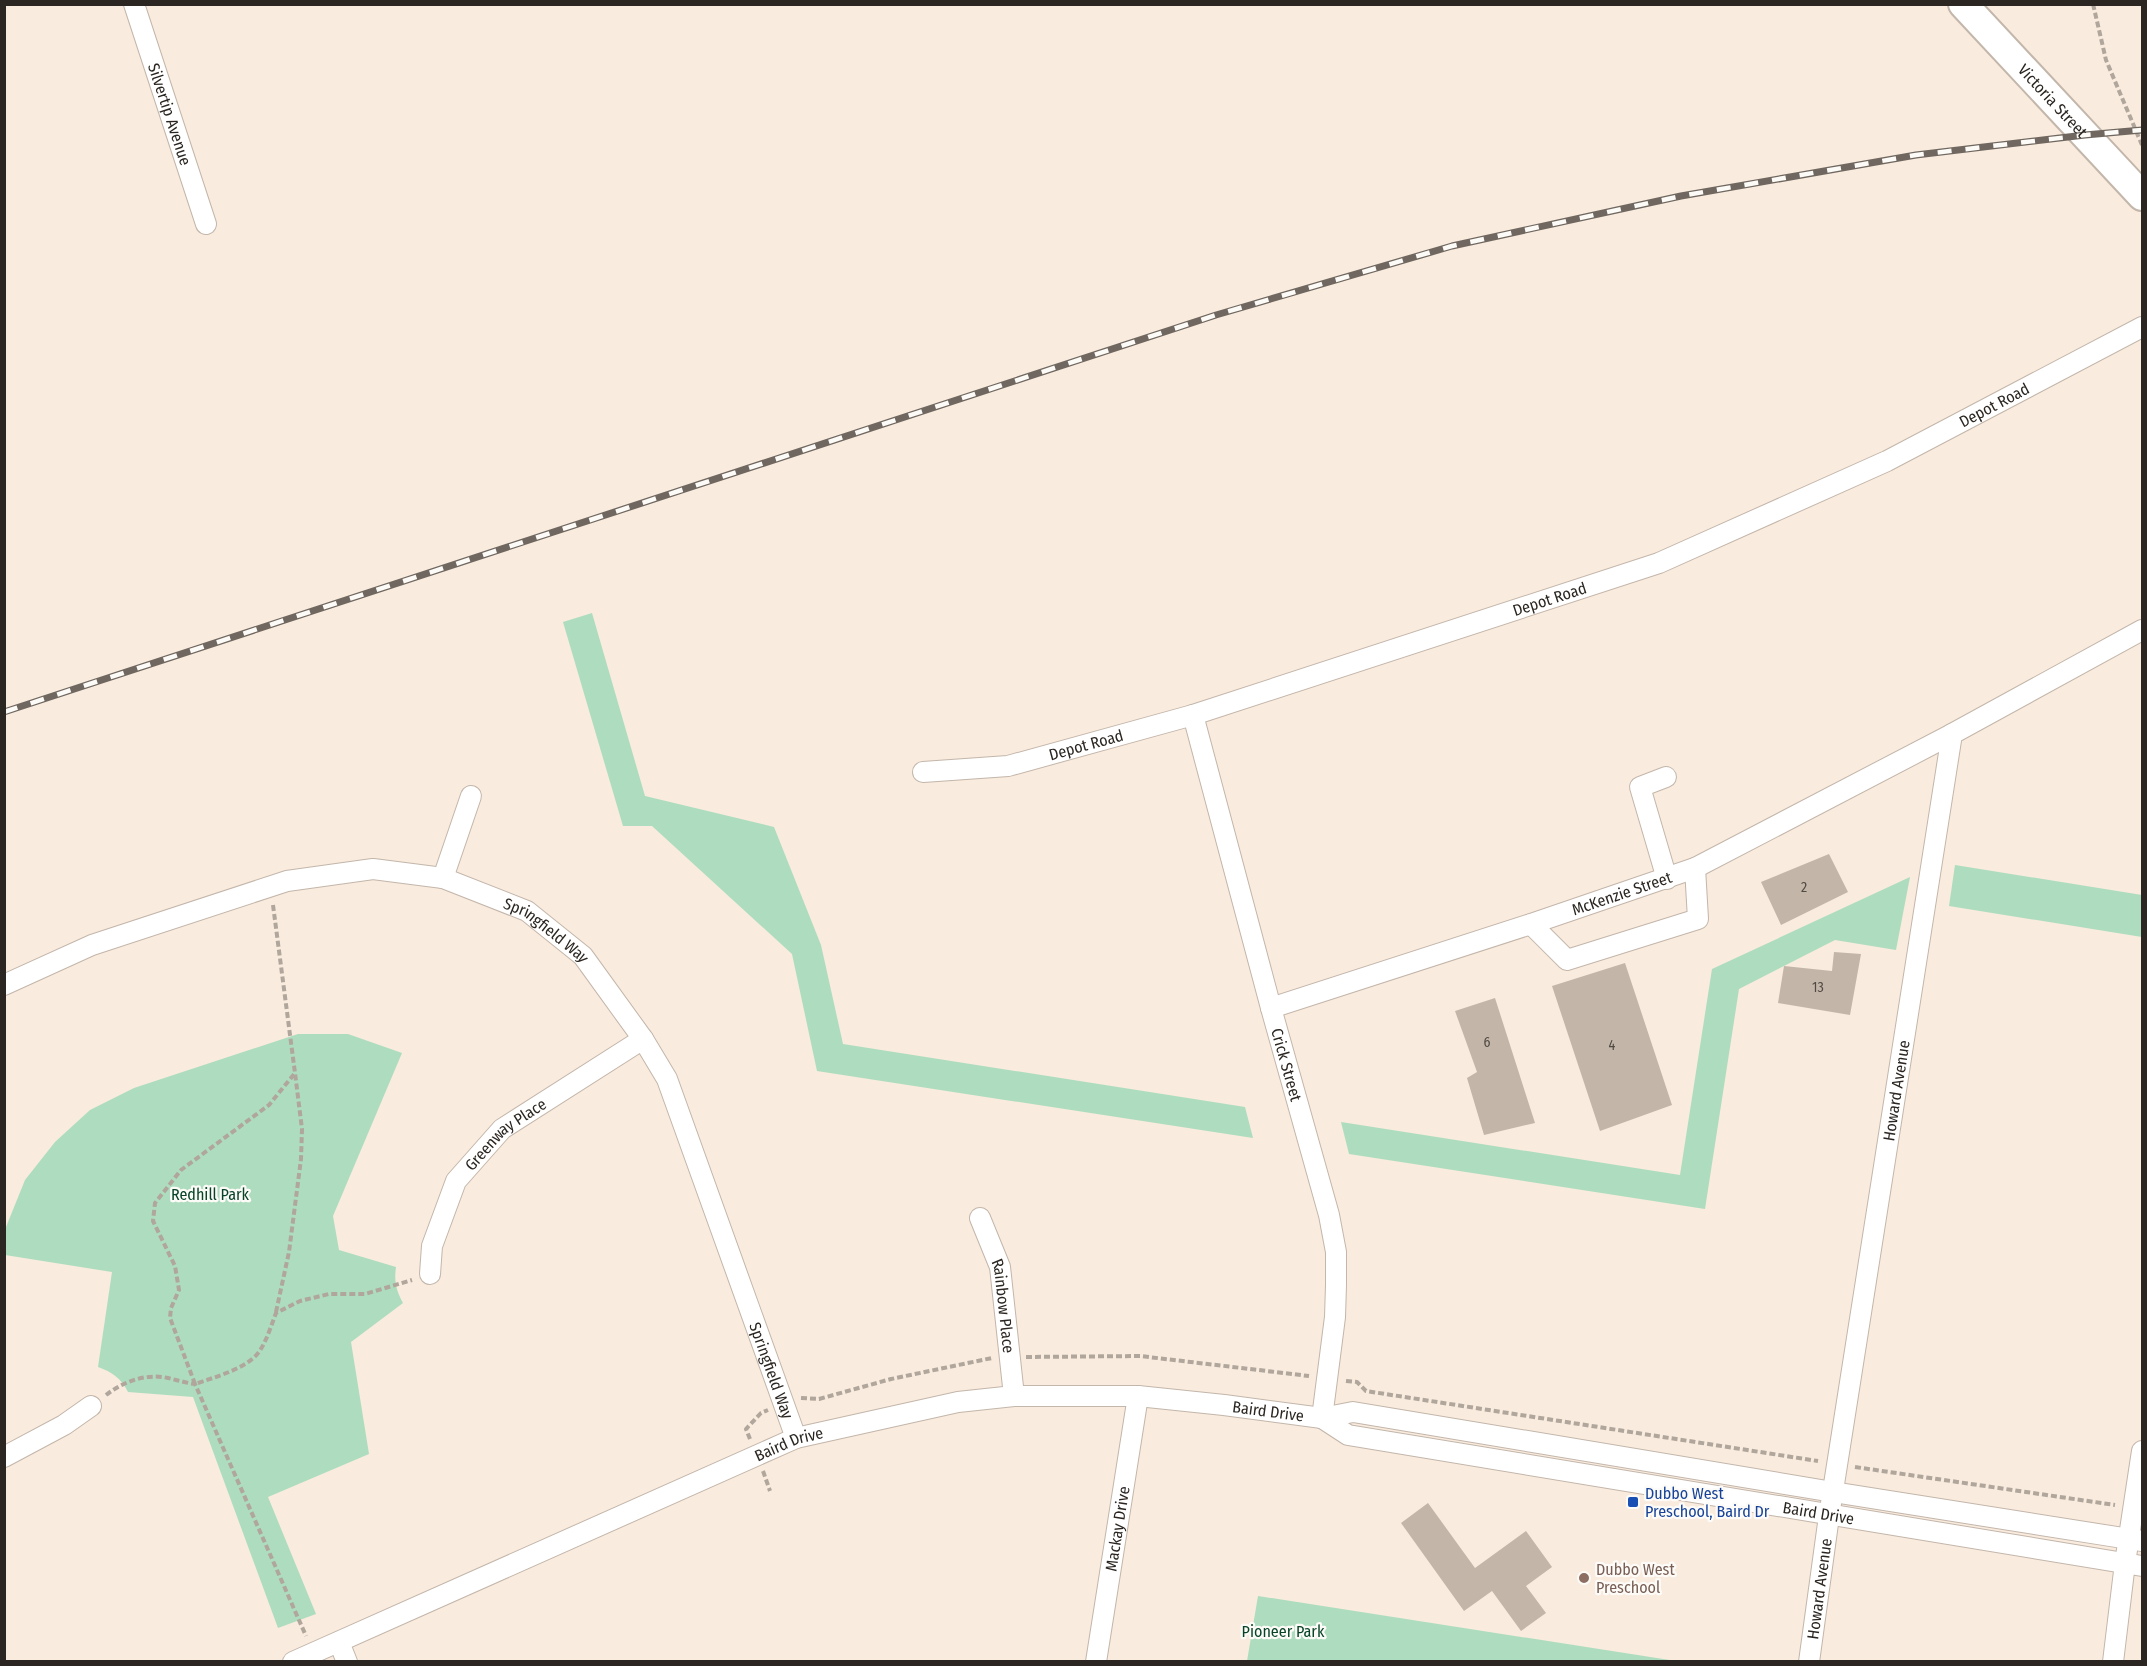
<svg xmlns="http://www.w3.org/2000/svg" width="2147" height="1666" font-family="'Fira Sans Condensed',sans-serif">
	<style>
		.green { fill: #adddbe }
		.building { fill: #c3b6a9 }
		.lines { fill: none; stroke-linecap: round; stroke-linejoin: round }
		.minor-casing { stroke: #c3b6aa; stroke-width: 22 }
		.highway-casing { stroke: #c3b6aa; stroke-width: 32 }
		.path { stroke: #b0a69b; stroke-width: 4; stroke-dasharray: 6 3; stroke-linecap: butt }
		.minor { stroke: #fff; stroke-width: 20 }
		.highway { stroke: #fff; stroke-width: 28 }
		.rail-casing { stroke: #706860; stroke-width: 7 }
		.rail { stroke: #fdfbf8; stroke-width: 4.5; stroke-dasharray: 14; stroke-linecap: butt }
		.transit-dot { fill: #1a4fb4; stroke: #fdfbf8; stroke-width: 2 }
		.education-dot { fill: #8d6e63; stroke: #fdfbf8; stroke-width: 2 }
		.labels { text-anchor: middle; stroke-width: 4.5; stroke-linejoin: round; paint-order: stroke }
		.number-label { font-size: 14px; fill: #514a43 }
		.street-label { font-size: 16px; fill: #2b2621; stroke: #fdfbf8 }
		.park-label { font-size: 16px; fill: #074427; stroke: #fdfbf8 }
		.transit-label { font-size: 16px; fill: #164399; stroke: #fdfbf8; text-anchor: start }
		.education-label { font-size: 16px; fill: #785e54; stroke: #fdfbf8; text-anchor: start }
	</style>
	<rect width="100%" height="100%" fill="#f9ebde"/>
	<path class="green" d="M592 613 645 796 774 827 821 945 843 1044 1245 1107 1253 1138 817 1071 792 954 652 826H623L563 622Z
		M1955 865 2142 895V937L1949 906Z
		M1910 877 1896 950 1835 940 1739 989 1705 1209 1349 1154 1341 1122 1680 1175 1712 969Z
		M298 1034H348L402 1053 333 1216 339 1250 396 1267C394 1281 396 1290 403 1303L351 1342 369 1454 268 1497 316 1614 278 1628 193 1397 128 1392C121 1378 112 1372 98 1367L112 1272 5 1255 6 1227 25 1180 55 1142 90 1110 134 1088Z
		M1258 1596 1676 1661H1247Z"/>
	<path class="building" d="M1829 854 1848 892 1781 925 1761 882Z
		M1834 952 1861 954 1850 1015 1778 1003 1784 966 1832 971Z
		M1625 963 1672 1105 1600 1131 1552 986Z
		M1495 998 1535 1123 1484 1135 1467 1078 1477 1072 1455 1011Z
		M1428 1503 1475 1568 1526 1531 1552 1567 1526 1586 1546 1613 1521 1631 1492 1591 1464 1611 1401 1523Z"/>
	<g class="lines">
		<defs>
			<g id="minor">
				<path id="s1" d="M134 4 206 224"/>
				<path id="s2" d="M1193 715 1271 1008 1329 1215 1336 1252V1285L1335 1317 1322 1418"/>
				<path id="s3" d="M923 772 1008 766 1193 715 1659 563 1887 461 2142 327"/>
				<path d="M1666 777 1640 787 1667 879"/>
				<path d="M443 878 471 796"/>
				<path d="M1531 924 1567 960 1698 919 1695 868"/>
				<path id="s4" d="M4 985 92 945 287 881 373 869 443 878 527 911 583 956 643 1039 667 1079 796 1438"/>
				<path id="s5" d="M1271 1008 1531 924 1695 868 1952 734"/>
				<path id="s6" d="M980 1218 1000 1267 1014 1396"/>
				<path id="s7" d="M430 1274 432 1246 456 1181 502 1129 643 1039"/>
				<path id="s8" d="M1322 1418 1348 1435 2142 1566"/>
				<path d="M4 1457 64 1425 91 1406"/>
				<path d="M339 1642 347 1662"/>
				<path id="s9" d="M293 1662 796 1438 958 1402 1014 1396H1138L1224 1405 1322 1418 1353 1412 1833 1492 2142 1541"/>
				<path id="s10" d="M1096 1662 1138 1396"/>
				<path id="s11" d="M1809 1662 1829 1516 1952 734 2142 630"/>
				<path d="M2113 1662 2125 1563 2142 1451"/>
			</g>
			<g id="highway">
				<path id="s12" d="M1963 4 2142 196"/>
			</g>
		</defs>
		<use href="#minor" class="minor-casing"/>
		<use href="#highway" class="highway-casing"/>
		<path class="path" d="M2093 4 2106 60 2142 145
			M273 905 295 1073 269 1105 181 1170 155 1203 153 1221 175 1266 179 1290 171 1308 170 1318 195 1384C215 1377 246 1369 259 1352 267 1340 271 1326 276 1313L300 1301 329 1294H365L412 1280
			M276 1312 289 1252 301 1159 302 1129 295 1073
			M1026 1357 1140 1356 1309 1376
			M1346 1381 1357 1382 1366 1391 1818 1461
			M106 1395C123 1382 145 1373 168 1378 177 1380 186 1383 195 1384L306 1636
			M801 1398 819 1399 891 1379 992 1358
			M750 1439 746 1429 761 1413 768 1410
			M1855 1467 2115 1505
			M763 1471 770 1491"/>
		<use href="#minor" class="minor"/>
		<use href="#highway" class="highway"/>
		<defs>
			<path id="rail" d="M4 712 1216 315 1452 246 1681 196 1916 155 2085 135 2142 130"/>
		</defs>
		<use href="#rail" class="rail-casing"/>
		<use href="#rail" class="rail"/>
	</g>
	<rect class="transit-dot" x="1627" y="1496" width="12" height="12" rx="3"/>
	<circle class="education-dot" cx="1584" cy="1578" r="6"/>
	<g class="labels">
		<g class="number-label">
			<text x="1804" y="892">2</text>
			<text x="1818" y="992">13</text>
			<text x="1487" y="1047">6</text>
			<text x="1612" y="1050">4</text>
		</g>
		<g class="street-label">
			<text dy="6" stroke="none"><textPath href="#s12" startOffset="132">Victoria Street</textPath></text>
			<text dy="6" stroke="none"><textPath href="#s1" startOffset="116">Silvertip Avenue</textPath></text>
			<text dy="6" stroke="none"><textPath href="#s3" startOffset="1138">Depot Road</textPath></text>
			<text dy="6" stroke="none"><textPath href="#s3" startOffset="652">Depot Road</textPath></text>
			<text dy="6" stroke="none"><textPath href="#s3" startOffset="166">Depot Road</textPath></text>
			<text dy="6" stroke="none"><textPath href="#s5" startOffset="369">McKenzie Street</textPath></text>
			<text dy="6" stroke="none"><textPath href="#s4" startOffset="576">Springfield Way</textPath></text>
			<text dy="6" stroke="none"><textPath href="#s2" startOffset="362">Crick Street</textPath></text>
			<text dy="6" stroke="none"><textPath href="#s11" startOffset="578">Howard Avenue</textPath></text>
			<text dy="6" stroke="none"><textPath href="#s7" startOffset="166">Greenway Place</textPath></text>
			<text dy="6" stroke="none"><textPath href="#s6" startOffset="92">Rainbow Place</textPath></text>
			<text dy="6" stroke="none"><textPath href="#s4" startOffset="1080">Springfield Way</textPath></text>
			<text dy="6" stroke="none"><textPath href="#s9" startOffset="1028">Baird Drive</textPath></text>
			<text dy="6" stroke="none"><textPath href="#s9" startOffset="542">Baird Drive</textPath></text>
			<text dy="6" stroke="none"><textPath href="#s8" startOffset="508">Baird Drive</textPath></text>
			<text dy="6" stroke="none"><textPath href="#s10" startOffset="135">Mackay Drive</textPath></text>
			<text dy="6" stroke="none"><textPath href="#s11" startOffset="74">Howard Avenue</textPath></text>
		</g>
		<g class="park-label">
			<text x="210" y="1200">Redhill Park</text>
			<text x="1283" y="1637">Pioneer Park</text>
		</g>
		<g class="transit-label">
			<text x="1645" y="1499">Dubbo West<tspan x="1645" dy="18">Preschool, Baird Dr</tspan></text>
		</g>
		<g class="education-label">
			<text x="1596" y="1575">Dubbo West<tspan x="1596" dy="18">Preschool</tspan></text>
		</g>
	</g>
	<rect width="2147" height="1666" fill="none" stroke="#2b2621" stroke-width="12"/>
</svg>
